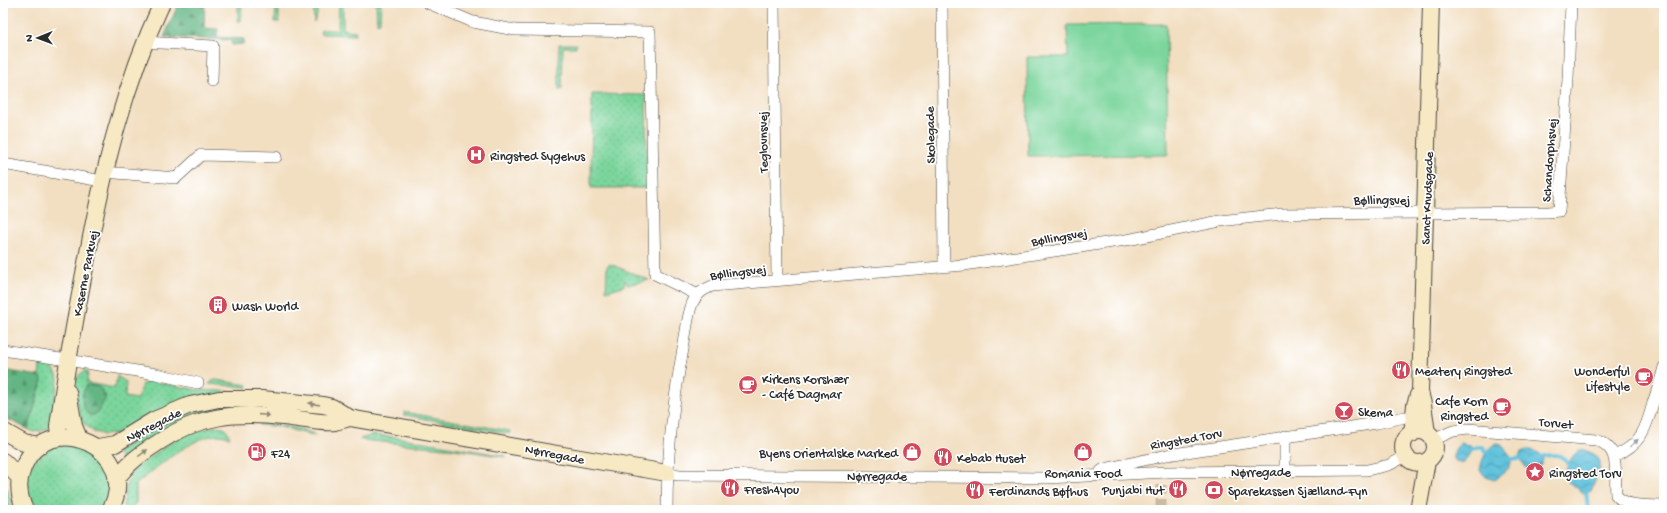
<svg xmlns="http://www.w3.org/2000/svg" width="1667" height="513" font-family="'Gochi Hand',sans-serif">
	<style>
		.grass { fill: url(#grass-dots); stroke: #538064 }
		.forest { fill: url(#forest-firs); stroke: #487058 }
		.garden { fill: #7bd59c; stroke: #538064 }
		.water { fill: url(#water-waves); stroke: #447684 }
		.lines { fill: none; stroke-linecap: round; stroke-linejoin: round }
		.stream { stroke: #5ec1dc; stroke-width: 4 }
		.street-tunnel { stroke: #cabaa2; stroke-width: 11; stroke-dasharray: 11 5.5; stroke-linecap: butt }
		.street-casing { stroke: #494641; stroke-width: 12 }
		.secondary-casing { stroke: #494641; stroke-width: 18 }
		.street { stroke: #fff; stroke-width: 11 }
		.secondary { stroke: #f7e9c3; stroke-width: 16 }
		.oneway { fill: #918a77 }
		.oneway2 { fill: #a0a0a0 }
		.labels { text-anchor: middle; stroke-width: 3.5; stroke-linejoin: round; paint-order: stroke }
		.street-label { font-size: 13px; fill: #2b2b2b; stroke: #fff }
		.poi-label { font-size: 13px; fill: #2b2b2b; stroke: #fff; text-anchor: start }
	</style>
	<defs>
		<pattern id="grass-dots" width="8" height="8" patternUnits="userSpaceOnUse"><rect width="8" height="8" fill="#7bd59c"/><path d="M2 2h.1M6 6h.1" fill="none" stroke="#6ab787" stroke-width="1.8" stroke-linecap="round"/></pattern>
		<pattern id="forest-firs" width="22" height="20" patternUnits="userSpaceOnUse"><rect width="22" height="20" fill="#64b684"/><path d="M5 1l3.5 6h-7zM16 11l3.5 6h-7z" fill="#53946c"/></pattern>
		<pattern id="water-waves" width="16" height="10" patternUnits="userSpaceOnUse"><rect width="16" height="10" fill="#5ec1dc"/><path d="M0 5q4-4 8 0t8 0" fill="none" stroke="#4e9db3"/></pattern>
	</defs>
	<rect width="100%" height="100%" fill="#fff"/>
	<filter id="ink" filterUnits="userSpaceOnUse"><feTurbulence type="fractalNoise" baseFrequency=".025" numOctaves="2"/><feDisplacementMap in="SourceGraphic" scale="8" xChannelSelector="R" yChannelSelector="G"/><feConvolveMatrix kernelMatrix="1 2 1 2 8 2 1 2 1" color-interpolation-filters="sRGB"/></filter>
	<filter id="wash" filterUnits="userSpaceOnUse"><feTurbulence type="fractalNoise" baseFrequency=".012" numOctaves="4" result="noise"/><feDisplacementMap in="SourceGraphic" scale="16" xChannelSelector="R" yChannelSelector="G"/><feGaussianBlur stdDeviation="0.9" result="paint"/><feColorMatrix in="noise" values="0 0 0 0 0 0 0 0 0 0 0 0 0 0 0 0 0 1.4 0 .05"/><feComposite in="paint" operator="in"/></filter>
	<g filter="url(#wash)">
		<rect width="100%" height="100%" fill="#f2dec0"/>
		<path class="grass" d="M238 3H242L241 21H238Z
			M276 3H279V22H275Z
			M313 3H318L317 15 314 22Z
			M339 3H343V30L356 31 355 35 320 34 321 30H338Z
			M376 3H381L380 22 377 23Z
			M559 44H577L576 47H563L562 90H559Z
			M592 94 646 95 647 188H591Z
			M610 264 649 280 628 285 625 280 624 286 606 291 607 266Z
			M44 364 52 366 57 375 58 380 52 421 48 429 34 432 28 429 42 381 39 376 40 366Z
			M84 371H88L87 383 115 388 117 376 126 382 125 397 137 399 142 384 151 381 198 390 244 392 116 434 103 435 96 432 95 433 82 422 76 399 74 380Z
			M213 380H216L248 385 247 389 244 387 209 384Z
			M242 403 238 407 225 409 122 463 117 451 174 418 204 408Z
			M404 412 510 431V434L404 415Z
			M260 423C272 424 308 428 316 436L280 427 259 425Z
			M216 426 222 427 227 430 230 438C205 423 155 470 136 484V503L132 508V510H125L126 507 123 506 127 483 133 470 169 443 193 432Z
			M373 435 395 437 506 456V457L454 449 362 440 360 439Z
			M78 445C85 449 95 453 100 459 112 472 112 496 101 510H32L26 497 27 472 33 461 53 446Z
			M3 477 6 488 8 489 12 510H3Z"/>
		<path class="forest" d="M179 3H205L204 28 218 29 217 37 244 39V44L232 45 230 40 164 37Z
			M3 370 39 376 42 380 28 429 3 417Z
			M87 385 99 387 106 397 98 412 94 415H89C81 408 80 393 87 385Z"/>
		<path class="garden" d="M1166 24 1168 155 1028 156 1027 57H1068L1067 25Z"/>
		<path class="water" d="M1462 443 1470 445 1472 449 1464 463 1456 461 1453 458C1453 452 1457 445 1462 443Z
			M1496 443C1501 444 1503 446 1506 450 1518 464 1506 471 1495 480L1486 477 1480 470C1482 459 1486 449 1496 443Z
			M1526 450C1534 450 1540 451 1543 459L1541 464 1534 470H1528L1519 458 1521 452Z
			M1584 450C1610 458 1598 472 1591 491L1584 493 1567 481 1564 475C1569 465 1571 451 1584 450Z"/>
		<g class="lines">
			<path class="stream" d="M1472 449 1478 447H1483L1486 453 1491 454
				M1537 457C1544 457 1553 453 1560 456 1564 458 1567 464 1572 467
				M1506 458 1511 459 1525 458
				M1586 489 1588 510"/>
		</g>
	</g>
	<g filter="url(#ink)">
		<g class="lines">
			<path class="street-tunnel" d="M1161 510V485"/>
			<defs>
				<path id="street" d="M428 3 473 22 515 30 650 32 655 274 698 295
					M774 3 777 280
					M942 3 944 266
					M144 42 213 46 212 81
					M3 164 102 181
					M104 172 176 178 201 155 276 157
					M3 350 156 374 198 383
					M1285 436V471
					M1433 440 1453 431 1468 429 1596 440C1622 448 1614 474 1616 495 1626 508 1649 505 1664 506
					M1614 456C1641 445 1646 429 1653 403 1657 391 1661 379 1664 367
					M1101 471 1104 469 1167 455 1377 423 1405 417
					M667 473 679 475 1047 478 1168 472 1367 470 1389 465 1406 456
					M667 510C667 456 673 402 683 349 686 334 687 317 692 304 696 294 703 290 712 286L964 265 1132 239 1220 221 1282 214 1548 212 1559 211 1568 80 1571 3"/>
				<path id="secondary" d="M68 392 74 426 79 438
					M3 431 24 443 40 446
					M1403 447a16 16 0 1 1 32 0a16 16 0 1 1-32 0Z
					M1427 433 1423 404 1420 392 1431 3
					M1412 434 1415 405 1418 395
					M59 438 58 426C66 370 76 314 87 258 103 171 124 85 162 3
					M98 447 115 444 154 420 190 405 219 399H262L323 405 332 407 350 418 361 420 667 473
					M3 461 20 478
					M116 480C127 463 142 453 159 442 199 415 236 412 283 417 297 418 322 424 335 422 340 421 345 419 350 418
					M25 510C19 497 17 482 23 468 47 405 144 450 110 510
					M1418 510 1427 461"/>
			</defs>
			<use href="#street" class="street-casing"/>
			<use href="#secondary" class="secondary-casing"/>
			<use href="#street" class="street"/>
			<use href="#secondary" class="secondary"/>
		</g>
		<defs><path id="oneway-solid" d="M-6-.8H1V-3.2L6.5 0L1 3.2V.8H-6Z"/></defs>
		<g class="oneway">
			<use href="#oneway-solid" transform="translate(314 404) rotate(-172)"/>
			<use href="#oneway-solid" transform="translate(264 415) rotate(4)"/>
			<use href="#oneway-solid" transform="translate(143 453) rotate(-37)"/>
		</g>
		<use class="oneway2" href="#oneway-solid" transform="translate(1634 443) rotate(-42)"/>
	</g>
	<defs>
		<symbol id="hospital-disc" viewBox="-11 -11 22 22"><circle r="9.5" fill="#d1495b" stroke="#fff"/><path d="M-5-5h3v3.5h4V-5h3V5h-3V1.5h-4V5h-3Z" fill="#fff"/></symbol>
		<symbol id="building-disc" viewBox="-11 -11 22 22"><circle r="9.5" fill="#d1495b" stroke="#fff"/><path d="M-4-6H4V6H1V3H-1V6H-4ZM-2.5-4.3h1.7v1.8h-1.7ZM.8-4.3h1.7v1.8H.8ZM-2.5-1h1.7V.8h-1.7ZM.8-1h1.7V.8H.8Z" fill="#fff"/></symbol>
		<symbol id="restaurant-disc" viewBox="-11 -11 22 22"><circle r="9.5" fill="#d1495b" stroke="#fff"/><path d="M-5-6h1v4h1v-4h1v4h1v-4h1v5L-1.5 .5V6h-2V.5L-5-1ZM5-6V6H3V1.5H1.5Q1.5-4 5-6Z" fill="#fff"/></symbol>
		<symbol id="cafe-disc" viewBox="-11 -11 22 22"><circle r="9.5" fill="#d1495b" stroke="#fff"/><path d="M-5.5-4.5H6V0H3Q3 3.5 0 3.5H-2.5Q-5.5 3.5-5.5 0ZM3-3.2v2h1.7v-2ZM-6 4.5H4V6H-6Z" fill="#fff"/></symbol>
		<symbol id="bar-disc" viewBox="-11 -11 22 22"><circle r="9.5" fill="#d1495b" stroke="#fff"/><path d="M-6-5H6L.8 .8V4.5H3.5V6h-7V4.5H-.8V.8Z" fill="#fff"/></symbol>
		<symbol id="fuel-disc" viewBox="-11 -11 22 22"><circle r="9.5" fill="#d1495b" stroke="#fff"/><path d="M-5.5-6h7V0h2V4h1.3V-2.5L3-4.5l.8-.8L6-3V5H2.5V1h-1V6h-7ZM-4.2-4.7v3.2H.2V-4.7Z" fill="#fff"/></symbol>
		<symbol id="shop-disc" viewBox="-11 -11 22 22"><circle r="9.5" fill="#d1495b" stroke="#fff"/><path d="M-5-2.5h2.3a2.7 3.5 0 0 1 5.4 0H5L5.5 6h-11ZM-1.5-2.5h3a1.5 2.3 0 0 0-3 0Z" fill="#fff"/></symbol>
		<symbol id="sight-disc" viewBox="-11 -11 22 22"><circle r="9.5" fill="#d1495b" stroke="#fff"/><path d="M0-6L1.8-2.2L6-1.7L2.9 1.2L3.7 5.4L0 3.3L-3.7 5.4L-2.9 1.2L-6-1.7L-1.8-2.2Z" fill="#fff"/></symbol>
		<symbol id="bank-disc" viewBox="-11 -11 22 22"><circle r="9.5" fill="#d1495b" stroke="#fff"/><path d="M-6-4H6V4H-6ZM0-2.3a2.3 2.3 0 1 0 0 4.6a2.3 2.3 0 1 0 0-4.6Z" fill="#fff"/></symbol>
	</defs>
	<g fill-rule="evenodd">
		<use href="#hospital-disc" x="465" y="144" width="22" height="22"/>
		<use href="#building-disc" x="207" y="294" width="22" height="22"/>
		<use href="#restaurant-disc" x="1390" y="359" width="22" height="22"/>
		<use href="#cafe-disc" x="1633" y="366" width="22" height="22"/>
		<use href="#cafe-disc" x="737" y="374" width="22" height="22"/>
		<use href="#cafe-disc" x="1491" y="396" width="22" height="22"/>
		<use href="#bar-disc" x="1333" y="400" width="22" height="22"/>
		<use href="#fuel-disc" x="246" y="441" width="22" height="22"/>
		<use href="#shop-disc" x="901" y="441" width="22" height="22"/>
		<use href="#shop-disc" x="1072" y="441" width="22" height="22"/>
		<use href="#restaurant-disc" x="932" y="446" width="22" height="22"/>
		<use href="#sight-disc" x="1524" y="461" width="22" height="22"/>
		<use href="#restaurant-disc" x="719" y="477" width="22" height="22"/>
		<use href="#restaurant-disc" x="1167" y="478" width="22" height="22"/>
		<use href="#restaurant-disc" x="964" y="479" width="22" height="22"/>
		<use href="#bank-disc" x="1203" y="479" width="22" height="22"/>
	</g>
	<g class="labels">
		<g class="street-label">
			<text transform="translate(929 135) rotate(-91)" y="5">Skolegade</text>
			<text transform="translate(762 142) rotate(-91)" y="5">Teglovnsvej</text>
			<text transform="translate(1548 160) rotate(-86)" y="5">Schandorphsvej</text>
			<text transform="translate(1426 198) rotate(-88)" y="5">Sanct Knudsgade</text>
			<text x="1382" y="204">Bøllingsvej</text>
			<text transform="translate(1059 236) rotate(-10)" y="5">Bøllingsvej</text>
			<text transform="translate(738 271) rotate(-7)" y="5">Bøllingsvej</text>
			<text transform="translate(84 273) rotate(-79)" y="5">Kaserne Parkvej</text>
			<text transform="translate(1556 422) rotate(5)" y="5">Torvet</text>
			<text transform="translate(153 424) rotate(-27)" y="5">Nørregade</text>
			<text transform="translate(1186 438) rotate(-10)" y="5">Ringsted Torv</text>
			<text transform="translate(555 453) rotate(11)" y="5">Nørregade</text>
			<text x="1261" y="476">Nørregade</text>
			<text x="877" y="480">Nørregade</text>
		</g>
		<g class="poi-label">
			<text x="490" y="160">Ringsted Sygehus</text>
			<text x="232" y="310">Wash World</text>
			<text x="1415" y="375">Meatery Ringsted</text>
			<text x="1630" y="375" text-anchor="end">Wonderful<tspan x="1630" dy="15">Lifestyle</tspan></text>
			<text x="762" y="383">Kirkens Korshær<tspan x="762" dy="15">- Café Dagmar</tspan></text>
			<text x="1488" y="405" text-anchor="end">Cafe Korn<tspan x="1488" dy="15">Ringsted</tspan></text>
			<text x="1358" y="416">Skema</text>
			<text x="271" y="457">F24</text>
			<text x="898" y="457" text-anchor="end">Byens Orientalske Marked</text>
			<text x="957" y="462">Kebab Huset</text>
			<text x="1083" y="477" text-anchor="middle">Romania Food</text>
			<text x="1549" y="477">Ringsted Torv</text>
			<text x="744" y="493">Fresh4you</text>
			<text x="1164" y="494" text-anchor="end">Punjabi Hut</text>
			<text x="989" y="495">Ferdinands Bøfhus</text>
			<text x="1228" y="495">Sparekassen Sjælland-Fyn</text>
		</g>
	</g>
	<rect width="1667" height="513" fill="none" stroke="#fff" stroke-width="16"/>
	<g transform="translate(38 38) rotate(269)" stroke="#ffffff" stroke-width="3" paint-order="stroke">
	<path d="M0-3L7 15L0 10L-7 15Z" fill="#2b2b2b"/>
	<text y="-6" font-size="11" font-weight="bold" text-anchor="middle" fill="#2b2b2b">N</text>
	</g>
</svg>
